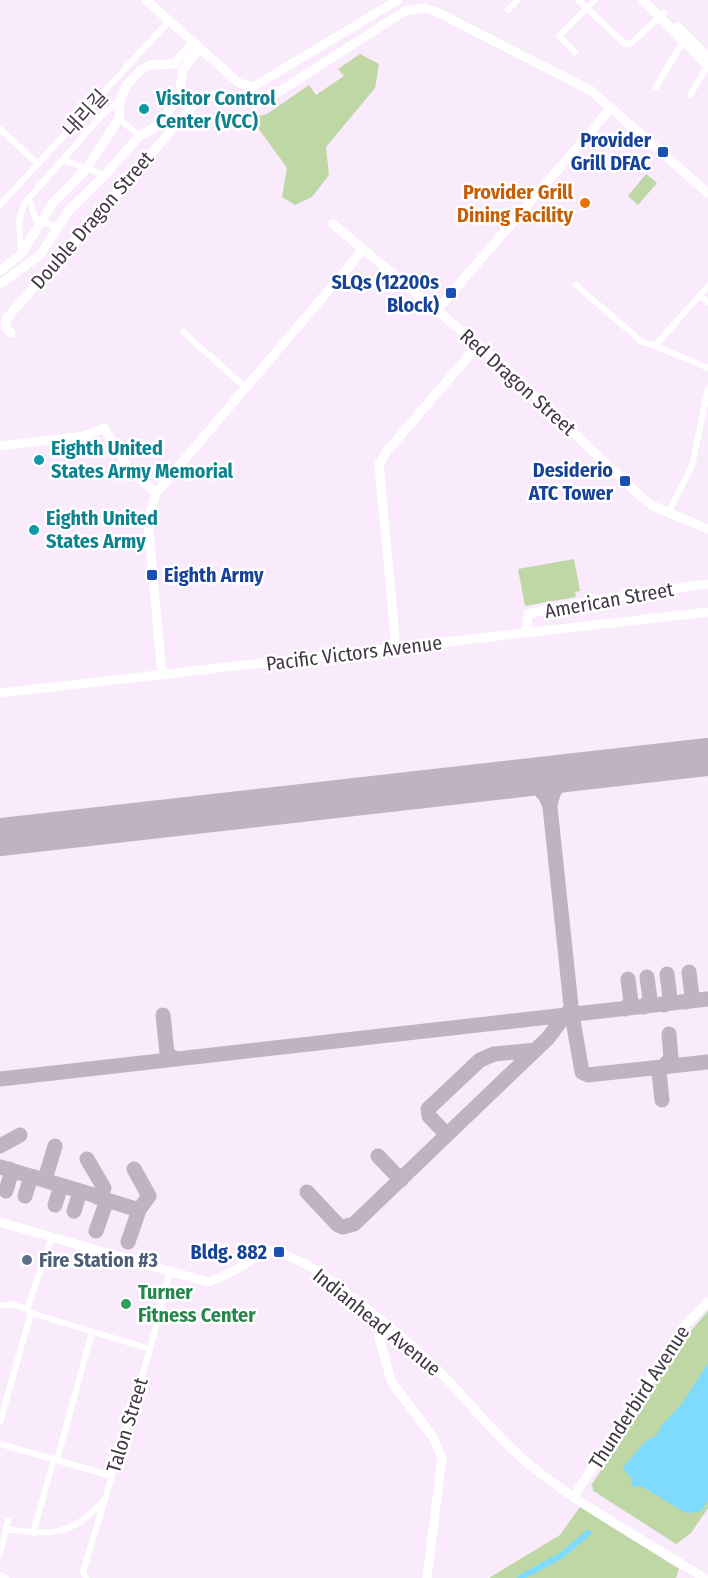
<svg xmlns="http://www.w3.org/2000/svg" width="708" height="1578" font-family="'Fira Sans Condensed','Noto Sans KR',sans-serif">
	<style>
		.green { fill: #bfd7a4 }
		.water { fill: #7edbfd }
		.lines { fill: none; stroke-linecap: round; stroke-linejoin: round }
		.canal { stroke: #7edbfd; stroke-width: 6 }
		.taxiway { stroke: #bfb2c2; stroke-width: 15 }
		.runway { stroke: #bfb2c2; stroke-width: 38 }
		.street { stroke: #fff; stroke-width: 6 }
		.secondary { stroke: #fff; stroke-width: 9 }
		.culture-dot { fill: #0f9aa8; stroke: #fff; stroke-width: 2 }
		.transit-dot { fill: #1a4fb4; stroke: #fff; stroke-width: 2 }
		.food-dot { fill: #e8710a; stroke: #fff; stroke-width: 2 }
		.service-dot { fill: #5c6f8a; stroke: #fff; stroke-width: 2 }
		.leisure-dot { fill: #2e9e5b; stroke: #fff; stroke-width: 2 }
		.labels { text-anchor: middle; stroke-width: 5; stroke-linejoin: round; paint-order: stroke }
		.culture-label { font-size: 20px; font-weight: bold; fill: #0d838f; stroke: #fff; text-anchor: start }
		.street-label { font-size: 20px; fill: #423844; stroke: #fff }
		.transit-label { font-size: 20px; font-weight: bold; fill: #164399; stroke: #fff; text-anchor: end }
		.food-label { font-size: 20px; font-weight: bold; fill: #c56008; stroke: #fff; text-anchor: end }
		.service-label { font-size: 20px; font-weight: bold; fill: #4e5e75; stroke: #fff; text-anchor: start }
		.leisure-label { font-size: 20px; font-weight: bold; fill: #27864d; stroke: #fff; text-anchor: start }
	</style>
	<rect width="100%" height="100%" fill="#f9eafc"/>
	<path class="green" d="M360 54 379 64 375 88 326 147 329 175 312 197 295 205 282 197 287 168 251 118 267 114 309 85 316 95 344 76 338 69Z
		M646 174 657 183 638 205 628 196Z
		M574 559 580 591 575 592 576 597 525 606 518 569Z
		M708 1311V1508L691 1533 676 1544 592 1490 594 1488 591 1486 683 1340Z
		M580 1507 679 1569 676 1578H489L560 1535Z"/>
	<path class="water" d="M708 1363V1500L700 1512 686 1513 641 1486 634 1487 631 1485V1478L622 1468 646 1441 657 1435 661 1426 681 1405Z"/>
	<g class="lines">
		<path class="canal" d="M520 1578 562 1555 588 1533"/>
		<path class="taxiway" d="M508 780C527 782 545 785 550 807 552 787 563 777 582 771
			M550 807 572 1015 582 1072 588 1075 708 1062
			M686 1002 692 996 689 972
			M664 1005 670 998 667 974
			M644 1007 650 999 647 977
			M625 1009 631 1002 628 979
			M163 1015 167 1053 174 1058
			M664 1066 671 1058 669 1034
			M0 1079 708 999
			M662 1100 659 1072 665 1066
			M447 1135 429 1116 428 1109 480 1060 494 1054 536 1050
			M0 1146 20 1135
			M378 1156 401 1180
			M0 1167 100 1197 104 1188 87 1159
			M49 1182 46 1176 55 1146
			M6 1191 11 1174 9 1169
			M307 1192 338 1225 343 1227 354 1224 548 1038 567 1013
			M25 1196 30 1180 35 1177
			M97 1197 139 1210 149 1196 134 1169
			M55 1205 60 1189 65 1187
			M74 1211 79 1195 76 1190
			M96 1231 107 1200
			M128 1242 139 1210"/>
		<path class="runway" d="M0 837 708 757"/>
		<path class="street" d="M578 0 625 44 631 43 664 13
			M508 10 518 0
			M575 52 559 36 595 0
			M656 87 685 38
			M690 95 708 66
			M119 118 139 136
			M0 129 38 164
			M63 160 105 175
			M29 199 36 220 57 227
			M0 205 169 21
			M21 253 19 221 24 204 102 115 120 100
			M576 285 642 342 655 346
			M708 286 655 346 708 368
			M700 295 708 302
			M183 332 245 387
			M668 513 692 466 708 389
			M0 1306 12 1304 27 1309
			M31 1313 150 1349
			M0 1422 31 1313 27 1309 52 1237
			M0 1444 112 1476
			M57 1460 92 1332
			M7 1529C49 1535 73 1537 103 1501
			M33 1533 54 1459
			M0 1554 8 1521
			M0 1575 6 1578
			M86 1578 83 1572 150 1349 170 1271"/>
		<path class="secondary" d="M146 0 239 83 253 87 398 0
			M643 0 708 66
			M678 27 708 57
			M333 224 500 363 638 494 653 506 708 529
			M0 271 21 254 53 203 87 168 119 118 120 100 126 86 142 69 151 65 174 64 192 44
			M0 284 41 254 69 210 105 175 139 136 152 129 164 118 179 95 183 69 199 50
			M437 310 611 108
			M11 333 5 326 6 319 199 99C226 88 236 109 263 102L405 11 423 8 435 11 590 90 708 193
			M0 446 84 436 104 428 127 466 156 493
			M527 633 528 614 537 612 594 600 708 584
			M396 648 379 464 388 450 478 345
			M162 675 148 522 156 493 363 250
			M0 693 708 612
			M0 1222 207 1282C229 1275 245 1266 262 1250 299 1254 326 1276 353 1298 381 1320 408 1341 434 1366 465 1396 491 1432 525 1461 579 1506 645 1540 704 1578
			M389 1327 379 1337 391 1381 433 1437 442 1458 427 1578
			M574 1496 685 1325 708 1302"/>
	</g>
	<g class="culture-dot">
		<circle cx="144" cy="109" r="6"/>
		<circle cx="39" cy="460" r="6"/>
		<circle cx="34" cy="530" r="6"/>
	</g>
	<g class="transit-dot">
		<rect x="657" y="146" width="12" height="12" rx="3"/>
		<rect x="445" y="287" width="12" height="12" rx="3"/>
		<rect x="619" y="475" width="12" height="12" rx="3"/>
		<rect x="146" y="569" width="12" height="12" rx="3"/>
		<rect x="273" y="1246" width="12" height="12" rx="3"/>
	</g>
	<circle class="food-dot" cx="585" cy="203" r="6"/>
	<circle class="service-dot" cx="27" cy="1260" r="6"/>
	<circle class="leisure-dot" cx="126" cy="1304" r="6"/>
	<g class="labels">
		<g class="culture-label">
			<text x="156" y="105">Visitor Control<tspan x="156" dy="23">Center (VCC)</tspan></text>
			<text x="51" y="455">Eighth United<tspan x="51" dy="23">States Army Memorial</tspan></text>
			<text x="46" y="525">Eighth United<tspan x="46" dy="23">States Army</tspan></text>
		</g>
		<g class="street-label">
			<text transform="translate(85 113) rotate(-47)" y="7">내리길</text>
			<text transform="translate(92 220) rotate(-49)" y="7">Double Dragon Street</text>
			<text transform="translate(518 382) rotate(42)" y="7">Red Dragon Street</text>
			<text transform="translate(609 600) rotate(-10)" y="7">American Street</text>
			<text transform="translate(354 653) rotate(-7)" y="7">Pacific Victors Avenue</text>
			<text transform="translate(377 1322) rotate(39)" y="7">Indianhead Avenue</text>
			<text transform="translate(639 1397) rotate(-57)" y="7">Thunderbird Avenue</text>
			<text transform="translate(127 1425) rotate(-73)" y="7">Talon Street</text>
		</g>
		<g class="transit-label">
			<text x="651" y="147">Provider<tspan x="651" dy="23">Grill DFAC</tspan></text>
			<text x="439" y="289">SLQs (12200s<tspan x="439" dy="23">Block)</tspan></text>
			<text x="613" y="477">Desiderio<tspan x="613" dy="23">ATC Tower</tspan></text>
			<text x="164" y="582" text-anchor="start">Eighth Army</text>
			<text x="267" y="1259">Bldg. 882</text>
		</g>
		<g class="food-label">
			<text x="573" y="199">Provider Grill<tspan x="573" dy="23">Dining Facility</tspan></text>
		</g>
		<g class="service-label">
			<text x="39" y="1267">Fire Station #3</text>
		</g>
		<g class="leisure-label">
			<text x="138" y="1299">Turner<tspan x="138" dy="23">Fitness Center</tspan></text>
		</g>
	</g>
</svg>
